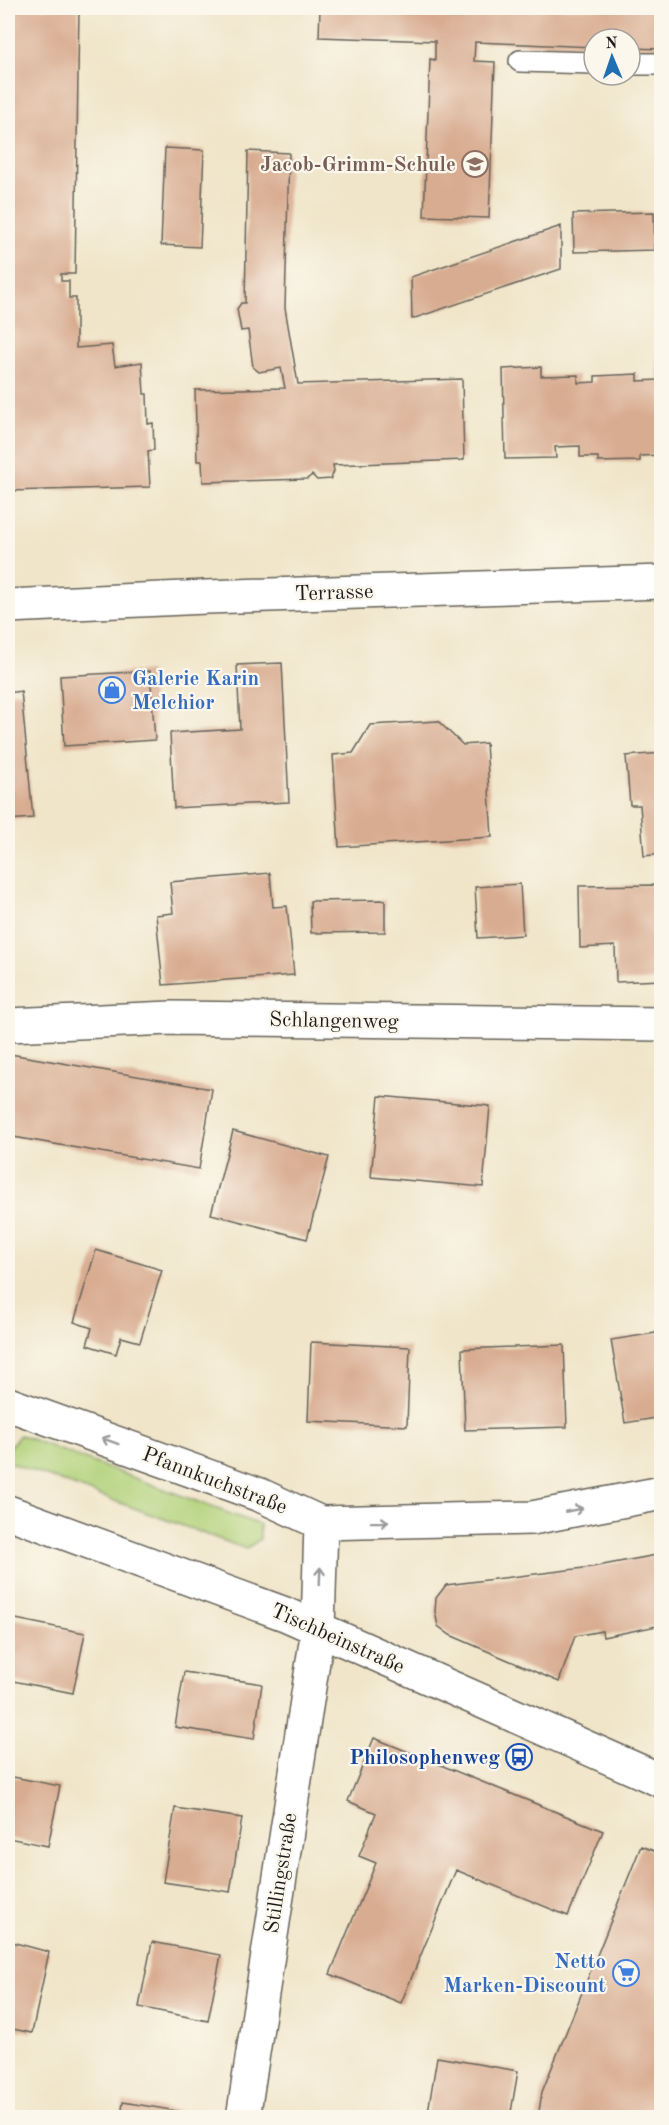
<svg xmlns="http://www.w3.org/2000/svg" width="669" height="2125" font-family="'Old Standard TT',serif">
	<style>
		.green { fill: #b1d179; stroke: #66764a; stroke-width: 1.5 }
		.building { fill: #d8ac90 }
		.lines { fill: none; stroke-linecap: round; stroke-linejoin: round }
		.service-casing { stroke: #666259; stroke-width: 24 }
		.minor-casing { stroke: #666259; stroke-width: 36 }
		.secondary-casing { stroke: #666259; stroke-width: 36 }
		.service { stroke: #fff; stroke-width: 21 }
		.minor { stroke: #fff; stroke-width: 33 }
		.secondary { stroke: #fff; stroke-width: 33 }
		.oneway { stroke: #999 }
		.labels { text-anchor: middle; stroke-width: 4.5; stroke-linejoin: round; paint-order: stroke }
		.education-label { font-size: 21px; font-weight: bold; fill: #785e54; stroke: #fbf7ec; text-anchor: end }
		.street-label { font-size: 21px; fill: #1c1c1c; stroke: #fbf7ec }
		.shop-label { font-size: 21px; font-weight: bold; fill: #366cbe; stroke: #fbf7ec; text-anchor: start }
		.transit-label { font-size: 21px; font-weight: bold; fill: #164399; stroke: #fbf7ec; text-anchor: end }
	</style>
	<rect width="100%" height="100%" fill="#fbf7ec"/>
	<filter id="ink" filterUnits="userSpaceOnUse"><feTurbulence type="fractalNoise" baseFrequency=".0167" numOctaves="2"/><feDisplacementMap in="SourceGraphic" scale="12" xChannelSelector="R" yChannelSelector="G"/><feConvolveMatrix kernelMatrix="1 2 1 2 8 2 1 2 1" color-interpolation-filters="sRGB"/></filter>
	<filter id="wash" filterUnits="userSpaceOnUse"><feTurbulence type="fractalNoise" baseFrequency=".008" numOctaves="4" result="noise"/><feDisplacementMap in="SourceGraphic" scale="24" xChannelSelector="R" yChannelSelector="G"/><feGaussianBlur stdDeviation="1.35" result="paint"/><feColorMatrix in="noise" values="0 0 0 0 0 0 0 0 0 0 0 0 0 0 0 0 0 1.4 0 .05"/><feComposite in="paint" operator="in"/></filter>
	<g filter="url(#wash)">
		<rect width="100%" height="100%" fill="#f0e5c9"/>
		<path class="green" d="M20 1435 260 1525V1539L246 1549 8 1462 10 1446Z"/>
		<g id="blocks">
			<path class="building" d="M8 8H79L75 274H61V281H69V298H76V348L112 345 115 366 142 362 144 394H147L148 424 153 423 154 450 148 451 150 487 8 491Z
				M320 8H662V49L630 48V39H594V47L475 42 474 61 495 62 489 218 424 216 430 59 435 60V41L319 37Z
				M165 148 204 150 200 247 161 245Z
				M248 151 289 153 285 308 298 384 462 379 464 460 333 465 334 471 331 479 317 480 312 475 307 479 203 482 202 461H197L195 390 285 388 281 368 259 372 253 367 248 330 241 331 237 309 241 303H245Z
				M654 212 655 250 574 252 573 214Z
				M561 226V269L412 319 411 277Z
				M657 357H662V455L640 456V461L598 462V457H580V446L555 447 556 458 505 459 503 369 541 367V376L578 375V383L595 382V376L638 374V381L658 380Z
				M282 663 289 802 174 808 170 733 240 729 237 665Z
				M150 671 155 740 64 746 60 676Z
				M21 691 33 818 8 820V693Z
				M438 721 463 745 486 743 492 837 339 847 333 755 353 753 370 725Z
				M662 753V854L644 856 640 805H630L626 756Z
				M270 873 273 907 287 906 294 975 163 985 156 915 173 913 170 882Z
				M520 884 523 935 478 938 475 887Z
				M656 885 657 911H662V980L616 982 615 946 580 948 579 886Z
				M385 900V932L311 933 310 901Z
				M10 1054 212 1089 199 1169 8 1136V1070Z
				M379 1096 490 1106 483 1187 371 1177Z
				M233 1131 329 1157 307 1239 211 1214Z
				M96 1250 162 1270 140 1342 121 1337 116 1354 87 1345 92 1328 74 1322Z
				M662 1332V1417L625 1423 611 1340Z
				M311 1342 410 1347 407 1426 308 1421Z
				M564 1345 567 1427 465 1430 462 1349Z
				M662 1554V1625L603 1637 602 1631 575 1636 559 1682 450 1635 438 1626 435 1612 436 1598 446 1585 592 1567Z
				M11 1618 85 1633 73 1693 8 1680V1633Z
				M184 1672 262 1684 254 1739 175 1727Z
				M374 1738 603 1831 568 1916 456 1870 401 2003 330 1974 376 1863 359 1856 376 1813 348 1801Z
				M8 1776 60 1786 48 1846 8 1838Z
				M175 1808 242 1818 230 1892 163 1882Z
				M641 1846 662 1854V2118H538L542 2092Z
				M8 1941 49 1952 32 2033 8 2028Z
				M152 1942 221 1955 208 2021 139 2007Z
				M437 2057 518 2071 510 2118H427Z
				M123 2102 201 2115 200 2118H121Z"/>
		</g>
	</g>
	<g filter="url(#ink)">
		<use href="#blocks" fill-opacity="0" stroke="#666259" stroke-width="1.5"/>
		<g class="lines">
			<defs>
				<path id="service" d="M520 61 594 63
					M630 64H662"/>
				<path id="minor" d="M8 606 206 597 662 582
					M8 1025 171 1018 662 1024
					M8 1404 260 1495 321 1523 532 1518 662 1493
					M243 2118 318 1629 321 1523"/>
				<path id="secondary" d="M8 1512 285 1614 662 1781"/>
			</defs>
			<use href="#service" class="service-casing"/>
			<use href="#minor" class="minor-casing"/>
			<use href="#secondary" class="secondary-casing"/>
			<use href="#service" class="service"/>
			<use href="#minor" class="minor"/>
			<use href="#secondary" class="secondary"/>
		</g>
		<defs><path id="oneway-shaft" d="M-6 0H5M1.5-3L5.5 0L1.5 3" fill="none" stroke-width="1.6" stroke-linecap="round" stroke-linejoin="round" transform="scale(1.5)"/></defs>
		<g class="oneway">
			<use href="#oneway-shaft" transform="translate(110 1441) rotate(-160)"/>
			<use href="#oneway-shaft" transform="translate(574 1510) rotate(-11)"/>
			<use href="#oneway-shaft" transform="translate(380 1522) rotate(-1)"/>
			<use href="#oneway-shaft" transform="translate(320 1576) rotate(-88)"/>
		</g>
	</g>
	<defs>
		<symbol id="school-ring" viewBox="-11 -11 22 22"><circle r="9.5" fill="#fbf7ec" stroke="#8d6e63" stroke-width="1.5"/><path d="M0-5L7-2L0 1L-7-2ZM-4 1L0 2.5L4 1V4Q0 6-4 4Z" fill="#8d6e63"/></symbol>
		<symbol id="shop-ring" viewBox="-11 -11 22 22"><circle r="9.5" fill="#fbf7ec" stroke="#3f7fe0" stroke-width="1.5"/><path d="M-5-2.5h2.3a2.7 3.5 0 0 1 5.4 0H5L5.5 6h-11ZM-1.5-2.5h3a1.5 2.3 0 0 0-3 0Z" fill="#3f7fe0"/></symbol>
		<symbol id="bus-ring" viewBox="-11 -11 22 22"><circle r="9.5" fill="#fbf7ec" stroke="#1a4fb4" stroke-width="1.5"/><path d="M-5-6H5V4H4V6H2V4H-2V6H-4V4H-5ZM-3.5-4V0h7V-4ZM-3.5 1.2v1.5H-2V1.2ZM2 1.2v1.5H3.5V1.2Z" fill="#1a4fb4"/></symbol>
		<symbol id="supermarket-ring" viewBox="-11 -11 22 22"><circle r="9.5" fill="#fbf7ec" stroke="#3f7fe0" stroke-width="1.5"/><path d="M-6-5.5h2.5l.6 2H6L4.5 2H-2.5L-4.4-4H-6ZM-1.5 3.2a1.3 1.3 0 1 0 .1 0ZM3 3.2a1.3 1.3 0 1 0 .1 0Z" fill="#3f7fe0"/></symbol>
	</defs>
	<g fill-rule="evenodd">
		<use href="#school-ring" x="460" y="149" width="30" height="30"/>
		<use href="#shop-ring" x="97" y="675" width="30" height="30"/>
		<use href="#bus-ring" x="504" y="1742" width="30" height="30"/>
		<use href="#supermarket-ring" x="611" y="1958" width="30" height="30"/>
	</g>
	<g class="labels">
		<g class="education-label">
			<text x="456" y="171">Jacob-Grimm-Schule</text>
		</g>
		<g class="street-label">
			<text transform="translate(334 592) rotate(-2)" y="7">Terrasse</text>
			<text transform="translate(334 1020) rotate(1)" y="7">Schlangenweg</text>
			<text transform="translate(215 1480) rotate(21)" y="7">Pfannkuchstraße</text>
			<text transform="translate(338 1638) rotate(24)" y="7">Tischbeinstraße</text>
			<text transform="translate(280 1873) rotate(-81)" y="7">Stillingstraße</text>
		</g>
		<g class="shop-label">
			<text x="132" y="685">Galerie Karin<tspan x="132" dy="24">Melchior</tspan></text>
			<text x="606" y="1968" text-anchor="end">Netto<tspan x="606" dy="24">Marken-Discount</tspan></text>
		</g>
		<g class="transit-label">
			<text x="500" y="1764">Philosophenweg</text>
		</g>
	</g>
	<rect width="669" height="2125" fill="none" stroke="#fbf7ec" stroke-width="30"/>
	<g transform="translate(612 57) rotate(358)"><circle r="28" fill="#fbf7ec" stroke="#a29f99" stroke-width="1.5"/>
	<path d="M0-4.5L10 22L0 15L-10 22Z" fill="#1f6fb2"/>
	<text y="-9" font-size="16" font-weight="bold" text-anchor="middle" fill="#1c1c1c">N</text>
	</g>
</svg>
